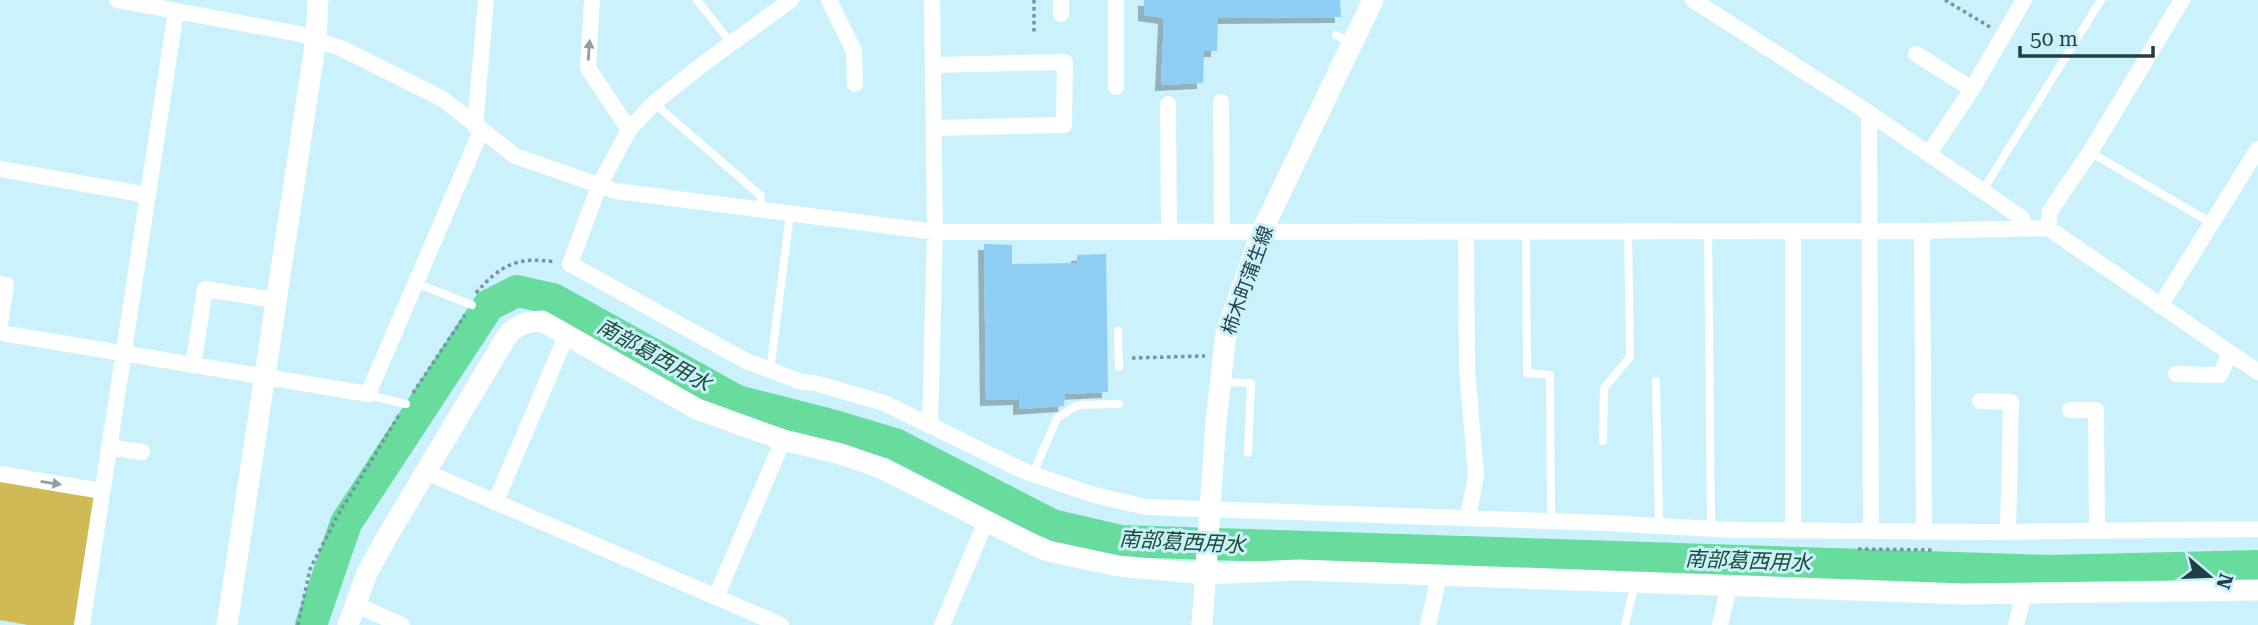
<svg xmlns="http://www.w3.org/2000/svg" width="2258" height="625" font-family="'Roboto Serif','Noto Sans JP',serif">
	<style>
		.green { fill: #cfba56 }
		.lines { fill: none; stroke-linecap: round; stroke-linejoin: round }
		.river { stroke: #67dc9d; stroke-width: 32 }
		.building { fill: #8fcdf5; filter: url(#shadow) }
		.path { stroke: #74959f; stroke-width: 3.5; stroke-dasharray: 3.5 3.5; stroke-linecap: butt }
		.lane { stroke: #fff; stroke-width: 8 }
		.street { stroke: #fff; stroke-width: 16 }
		.secondary { stroke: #fff; stroke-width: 21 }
		.oneway { fill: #919ea2 }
		.labels { text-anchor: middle; stroke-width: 6; stroke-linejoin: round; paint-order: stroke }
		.street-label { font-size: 19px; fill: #233e46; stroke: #caf1fc }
		.water-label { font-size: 21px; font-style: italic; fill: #1c4c32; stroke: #caf1fc }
	</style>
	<defs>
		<filter id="shadow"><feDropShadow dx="-6" dy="6" stdDeviation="0" flood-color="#0004"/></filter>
	</defs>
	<rect width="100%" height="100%" fill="#caf1fc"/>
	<path class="green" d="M0 479 96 495 77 625H28L0 620Z"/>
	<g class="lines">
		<path class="river" d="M311 625 346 523 489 305 517 291 553 299 737 401 835 426 895 444 1052 525 1121 541 2051 571 2258 566"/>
	</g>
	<path class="building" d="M1144 0H1340L1341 17 1218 18 1217 51H1204L1203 83 1161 85 1164 18 1144 15Z
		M984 244 1012 245V264L1077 263V255L1106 254 1108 392 1065 394 1064 406 1019 409V399L986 400Z"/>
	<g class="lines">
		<path class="path" d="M1034 0V32
			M1945 0 1990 27
			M476 293C500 265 518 256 555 262
			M1132 358 1205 356
			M413 393 465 315
			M1858 549 1934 550
			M1732 566 1733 546
			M298 625 310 569 338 515 399 415"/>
		<path class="lane" d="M697 0 731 43
			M1336 35 1350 42
			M654 103 761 196 759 211
			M2090 152 2213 224
			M1983 190 2101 0
			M1708 230 1711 528
			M1526 231 1527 373 1550 375 1551 521
			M416 283 472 305
			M1118 331 1119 367
			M770 371 790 215
			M1656 381 1659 525
			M1222 382 1251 383 1248 453
			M368 395 406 404
			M1603 441 1604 388 1630 357 1628 230
			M1033 474 1057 418 1078 405 1119 404
			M1625 625 1635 583"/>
		<path class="street" d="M117 0 300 34 343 49 443 99 515 156 616 191 935 232 1922 231 2048 228 2258 372
			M592 0 588 68 629 130
			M791 0 703 64 654 103 629 130 599 186 570 264 746 361 802 382 815 383 884 403 1024 471 1094 495 1146 507 1606 523 1733 530 1988 532 2258 529
			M829 0 854 51 855 84
			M1061 0V14
			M1693 0 1869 113 2022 218 2025 228
			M1916 54 1972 89
			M934 65 1065 62 1064 125 934 128
			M1116 87V0
			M1221 102 1222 231
			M1168 104 1169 232
			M1869 113 1871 531
			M475 126 486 0
			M1929 153 1972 89 2024 0
			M0 169 147 195
			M2048 228 2050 211 2090 152 2182 0
			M1922 231 1924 531
			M1466 232 1467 369 1476 475 1468 518
			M0 284 6 285 0 324
			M2160 306 2258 149
			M0 333 368 394 481 131
			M193 365 205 289 275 300
			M2176 374 2220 375 2230 353
			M1980 401 2011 402 2008 532
			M2070 410H2096L2097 531
			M930 426 935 232 932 0
			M109 447 142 452
			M426 472 781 625
			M0 474 102 491
			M495 503 567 334
			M1793 530V231
			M716 597 783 440
			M354 604 402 625
			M82 625 176 11
			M942 625 986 521
			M1428 625 1439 576
			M1720 625 1729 586
			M2016 625 2024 593"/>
		<path class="secondary" d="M227 625 316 39 318 0
			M348 625 367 573 388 535 507 336C517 324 527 322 542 321L697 409 783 440 841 454 881 468 1034 545 1048 551 1118 566 1205 574 1299 570 1964 594 2258 590
			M1202 625 1216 422 1226 333 1261 233 1373 0"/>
	</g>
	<defs><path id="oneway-solid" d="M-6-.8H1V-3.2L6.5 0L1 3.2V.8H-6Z" transform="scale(1.75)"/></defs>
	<g class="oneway">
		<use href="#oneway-solid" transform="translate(589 50) rotate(-86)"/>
		<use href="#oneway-solid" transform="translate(51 483) rotate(9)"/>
	</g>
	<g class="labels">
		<g class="street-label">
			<text transform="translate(1247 280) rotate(-70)" y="7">柿木町蒲生線</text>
		</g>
		<g class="water-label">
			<text transform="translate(654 355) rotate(29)" y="7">南部葛西用水</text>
			<text transform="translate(1182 542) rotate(3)" y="7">南部葛西用水</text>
			<text transform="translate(1748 561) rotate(2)" y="7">南部葛西用水</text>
		</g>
	</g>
	<g transform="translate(2209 576) rotate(109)" stroke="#caf1fc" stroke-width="5" paint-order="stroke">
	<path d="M0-5L12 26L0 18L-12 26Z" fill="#233e46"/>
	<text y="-10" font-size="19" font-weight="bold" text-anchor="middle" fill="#233e46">N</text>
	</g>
	<path d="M2020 46v10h133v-10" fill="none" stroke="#233e46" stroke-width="3.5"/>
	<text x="2030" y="46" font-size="21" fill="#233e46" stroke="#caf1fc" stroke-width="5" paint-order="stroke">50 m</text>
</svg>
